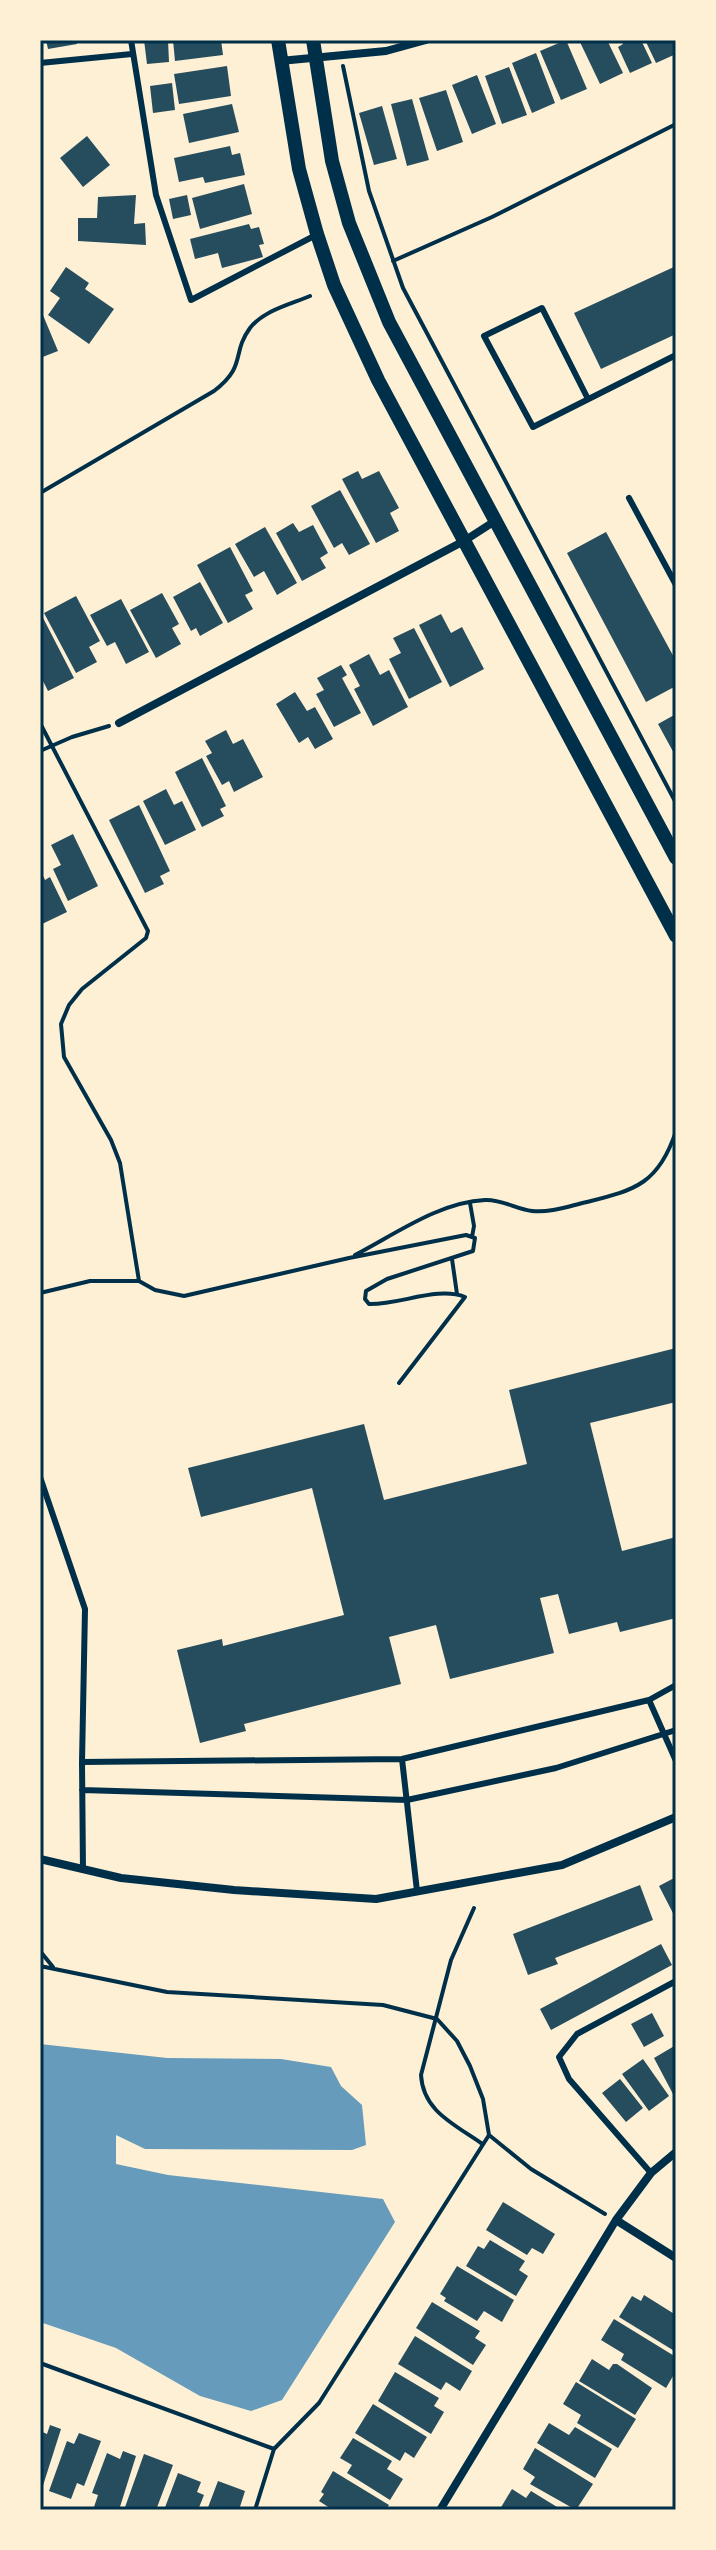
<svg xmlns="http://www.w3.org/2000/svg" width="716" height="2550" font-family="Commissioner,sans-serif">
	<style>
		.water { fill: #669bbc }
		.building { fill: #264d5e }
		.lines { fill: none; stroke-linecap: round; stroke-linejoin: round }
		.path { stroke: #003049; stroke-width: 4 }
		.service { stroke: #003049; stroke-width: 6 }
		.minor { stroke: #003049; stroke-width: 8 }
		.tertiary { stroke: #003049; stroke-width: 14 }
		.neatline { fill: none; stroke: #003049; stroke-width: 3 }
	</style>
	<rect width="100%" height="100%" fill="#fdf0d5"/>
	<path class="water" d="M40 2044 167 2058 281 2059 331 2067 341 2086 362 2105 366 2145 352 2150 145 2149 116 2135V2164L168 2175 383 2199 395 2222 282 2400 251 2411 200 2396 116 2348 40 2322Z"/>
	<path class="building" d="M46 40H76L77 44 48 49Z
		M144 40H168L169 62 147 64Z
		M173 40H221L223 55 175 61Z
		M566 40 587 89 561 100 540 51Z
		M579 40 608 42 623 73 600 84Z
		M621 40H641L652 63 630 73 618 47 623 44Z
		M645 40H673L676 54 656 63Z
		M536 53 555 103 532 113 512 63Z
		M227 66 231 96 179 104 174 74Z
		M509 67 527 115 502 124 485 76Z
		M477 75 496 124 472 134 452 85Z
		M172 83 175 110 153 113 150 86Z
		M446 90 463 142 437 151 419 98Z
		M412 99 429 160 407 166 391 104Z
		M232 104 239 132 189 143 183 114Z
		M382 106 397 159 374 165 359 113Z
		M87 136 110 165 83 187 60 158Z
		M230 146 232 155 240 153 245 175 205 183 203 177 179 182 174 158Z
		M244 184 252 214 200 229 192 198Z
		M136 195 134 224 145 223 146 245 78 241V218H97L98 197Z
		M187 195 191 215 173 219 169 199Z
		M249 224 251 229 259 227 264 244 259 245 263 257 222 268 218 253 195 259 190 239Z
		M676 266V334L601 369 574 313Z
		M66 267 89 283 85 289 114 309 89 344 48 315 60 298 50 291Z
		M40 308 58 351 40 358Z
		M358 471 362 479 379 471 399 508 390 513 399 531 376 543 342 479Z
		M340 490 370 544 349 555 342 543 334 548 311 506Z
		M293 523 299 532 313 525 328 553 320 558 326 568 302 581 276 533Z
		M265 527 297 583 277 595 264 571 254 577 235 544Z
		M606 532 676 661V686L646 702 567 553Z
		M230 547 253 591 245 595 253 609 228 623 197 565Z
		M200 582 223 623 200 636 196 628 191 631 173 597Z
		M162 593 179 624 172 628 181 644 156 658 130 610Z
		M76 596 100 641 89 647 97 662 76 673 44 613Z
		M121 599 149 652 126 664 115 642 107 646 90 615Z
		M40 612 74 678 48 691 40 675Z
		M441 614 451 633 462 627 484 669 450 687 419 625Z
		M414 628 442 682 409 699 389 659 401 653 393 638Z
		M369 654 380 675 389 670 408 707 373 726 354 689 360 686 349 665Z
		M341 665 347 675 342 678 361 713 334 727 316 694 324 690 317 678Z
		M295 692 307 711 315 707 333 739 315 749 308 737 299 743 276 704Z
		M676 714V757L658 724Z
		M226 730 233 744 243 739 263 777 234 792 229 781 222 785 206 756 212 753 205 741Z
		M202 758 226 806 220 809 224 816 202 827 175 772Z
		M166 789 174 805 182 801 196 830 165 845 143 801Z
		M139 805 170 871 160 876 164 884 145 893 109 820Z
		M73 834 98 886 68 901 53 869 61 865 51 845Z
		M40 869 45 880 50 877 67 912 40 925Z
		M676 1348V1402L590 1423 622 1551 676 1537V1618L620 1632 617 1622 569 1634 558 1594 540 1598 554 1653 450 1679 436 1625 389 1637 401 1684 244 1724 246 1731 200 1743 177 1650 222 1639 223 1646 344 1615 312 1488 201 1517 188 1468 364 1424 384 1500 527 1464 509 1390Z
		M676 1877V1919L659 1886Z
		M640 1885 653 1920 555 1958 558 1964 528 1975 513 1934Z
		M661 1944 672 1965 551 2030 540 2009Z
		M652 2013 664 2036 644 2047 631 2024Z
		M676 2045V2092L673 2094 654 2058Z
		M643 2059 669 2096 649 2111 622 2074Z
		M620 2079 643 2108 626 2122 602 2093Z
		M503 2202 555 2234 543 2254 532 2248 527 2255 486 2230Z
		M490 2240 525 2261 519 2270 528 2276 516 2296 466 2266 478 2246 484 2249Z
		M457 2266 514 2300 502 2322 484 2311 477 2321 444 2301 446 2298 440 2294Z
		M644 2295 676 2315V2352L619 2317 632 2296 641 2301Z
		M432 2302 480 2331 475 2338 486 2345 473 2365 416 2328Z
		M614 2319 676 2357V2371L666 2388 621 2360 624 2354 601 2340Z
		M415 2336 472 2371 460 2391 446 2382 441 2390 398 2364Z
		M592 2359 609 2370 613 2364H617L652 2388 635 2415 579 2381Z
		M395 2372 439 2398 434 2406 444 2412 431 2434 378 2401Z
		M576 2382 636 2419 618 2448 577 2423 581 2415 563 2404Z
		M373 2404 427 2437 414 2458 405 2452 400 2461 355 2433Z
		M549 2423 569 2435 575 2427 612 2449 595 2478 537 2443Z
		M50 2425 61 2429 40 2495V2431L47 2434Z
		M79 2433 101 2441 84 2486 77 2483 71 2499 49 2491 67 2441 74 2444Z
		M353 2438 392 2461 387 2469 403 2479 390 2500 347 2473 352 2465 340 2458Z
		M535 2448 593 2484 576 2510 530 2484 535 2477 523 2469Z
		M123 2451 136 2456 119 2510H93L98 2495 92 2493 107 2453 120 2459Z
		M144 2454 173 2465 156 2510 149 2507 148 2510H124Z
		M333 2471 389 2505 386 2510H333L319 2501 324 2494 321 2492Z
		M178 2473 201 2482 197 2492 204 2495 198 2510H164Z
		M218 2481 245 2491 239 2510H207Z
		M512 2489 526 2498 531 2491 562 2510H501L500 2509Z"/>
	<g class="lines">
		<path class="path" d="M343 66 369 191 403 288 676 803
			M393 261 492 217 676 124
			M40 493 214 391C247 366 231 354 250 328 264 310 291 304 310 296
			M40 723 148 931 146 938 82 989 69 1005 61 1024 64 1057 111 1140 120 1163 139 1281H90L40 1293
			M40 751 72 737 109 726
			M470 1203 474 1226 472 1237
			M355 1255C394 1235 439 1202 485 1200 501 1199 516 1209 532 1211 551 1213 569 1206 587 1202 636 1190 659 1183 676 1131
			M452 1259 457 1294
			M139 1281 155 1290 184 1296 349 1258 466 1235 475 1238 473 1251 387 1279 366 1291 365 1299 369 1304C399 1305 438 1286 465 1297L399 1383
			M474 1908 451 1960 421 2075C423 2111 454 2124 481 2143
			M40 1951 53 1967
			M40 1966 167 1992 383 2005 437 2019 457 2041 470 2066 483 2099 489 2135 319 2403 274 2449 255 2510
			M489 2135 531 2169 605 2214
			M40 2363 274 2449"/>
		<path class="service" d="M131 40 156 195 191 300 316 235
			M40 63 132 54
			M588 399 542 308 484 336 533 427 676 355
			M629 498 676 585
			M40 1477 85 1609 82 1762 402 1759 649 1700 676 1685
			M649 1700 676 1761
			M402 1759 417 1891
			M82 1762 83 1870
			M82 1790 407 1800 556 1768 676 1730
			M651 2173 569 2079 559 2057 577 2034 676 1981"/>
		<path class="minor" d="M280 61 386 51 426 40
			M119 723 464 541 495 521
			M40 1859 121 1878 234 1890 376 1899 562 1865 676 1817
			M616 2220 676 2258
			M440 2510 616 2220 651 2173 676 2152"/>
		<path class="tertiary" d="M278 40 299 169 317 234 334 285 378 380 676 936
			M313 40 332 161 349 223 389 322 676 858"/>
	</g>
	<rect width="716" height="2550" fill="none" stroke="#fdf0d5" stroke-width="84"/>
	<rect x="42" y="42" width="632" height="2466" class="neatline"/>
</svg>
